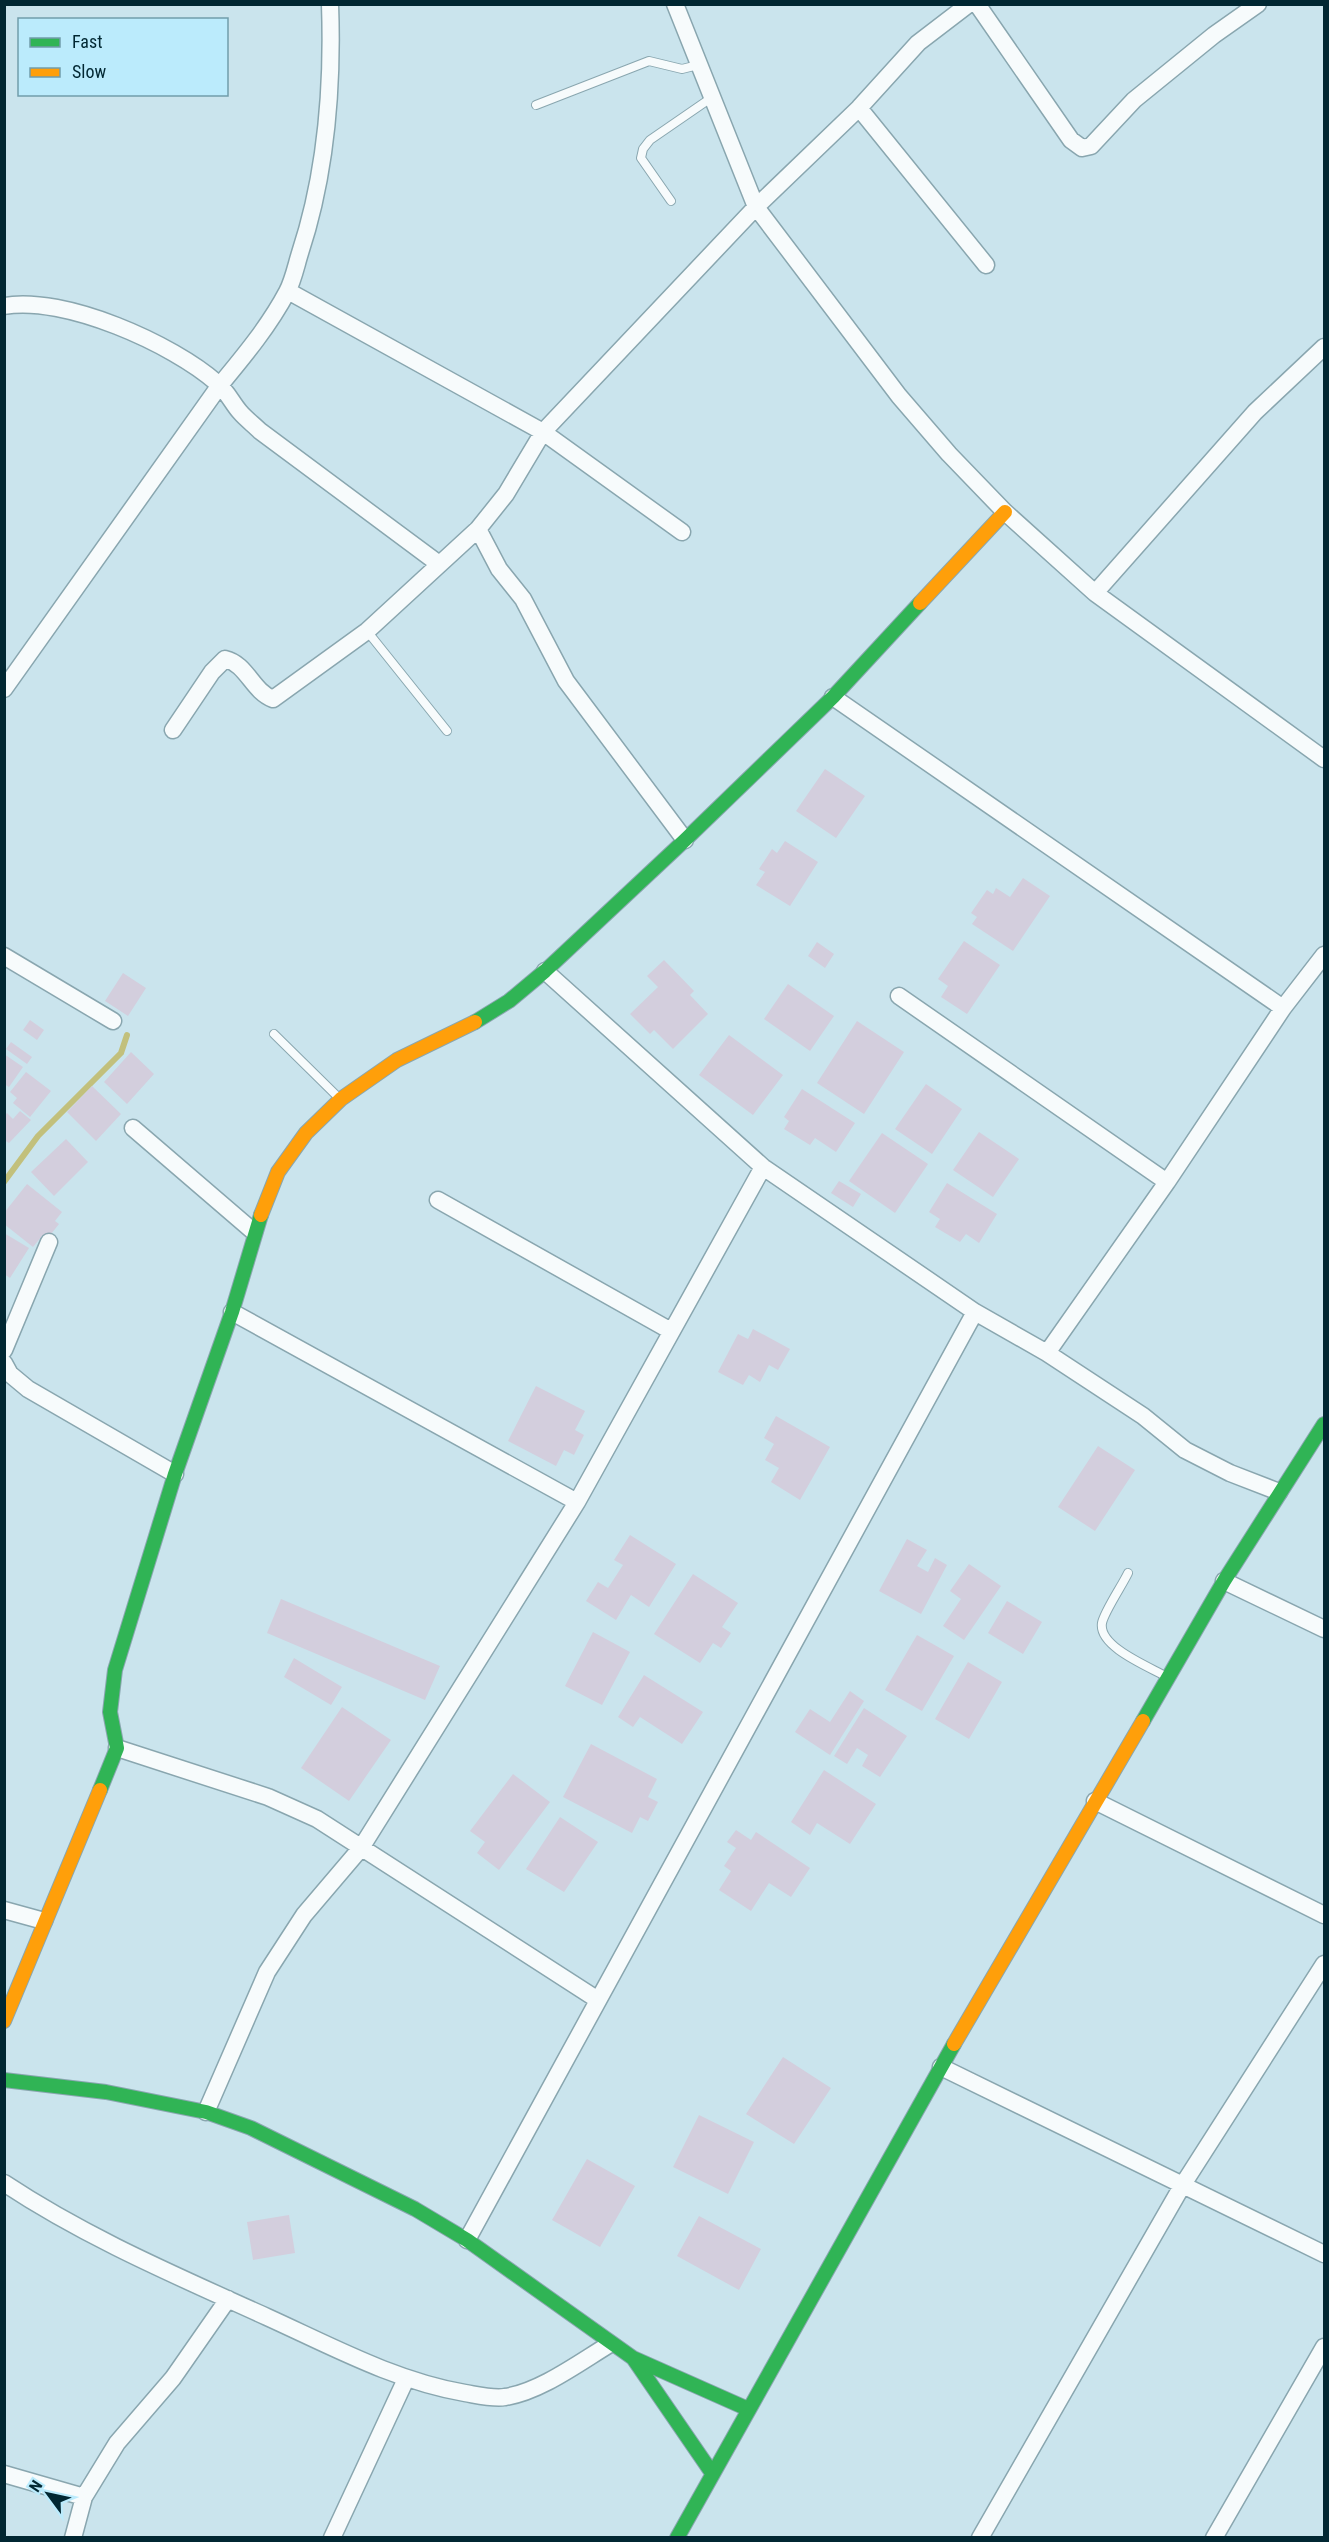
<svg xmlns="http://www.w3.org/2000/svg" width="1329" height="2542" font-family="'Roboto Condensed',sans-serif">
	<style>
		.lines { fill: none; stroke-linecap: round; stroke-linejoin: round }
		.stream { stroke: #c2c07c; stroke-width: 6 }
		.building { fill: #d3cedd }
		.lane-casing { stroke: #89a6af; stroke-width: 10 }
		.street-casing { stroke: #89a6af; stroke-width: 19 }
		.fast-casing { stroke: #89a6af; stroke-width: 16 }
		.slow-casing { stroke: #89a6af; stroke-width: 16 }
		.lane { stroke: #f7fbfc; stroke-width: 8 }
		.street { stroke: #f7fbfc; stroke-width: 16 }
		.fast { stroke: #30b455; stroke-width: 14 }
		.slow { stroke: #ff9f0a; stroke-width: 14 }
	</style>
	<rect width="100%" height="100%" fill="#cae4ed"/>
	<g class="lines">
		<path class="stream" d="M4 1182 38 1136 121 1053 127 1035"/>
	</g>
	<path class="building" d="M825 769 865 796 836 838 796 811Z
		M785 841 818 862 790 906 756 885 765 872 759 869 772 849 777 853Z
		M1023 878 1050 896 1013 951 972 924 977 917 971 913 987 890 993 894 996 888 1010 897Z
		M964 941 1000 965 967 1014 941 997 948 986 938 979Z
		M817 942 834 954 825 968 808 956Z
		M664 960 694 991 690 995 708 1014 673 1049 654 1030 650 1034 630 1014 658 987 647 976Z
		M123 973 146 988 128 1016 105 1001Z
		M788 984 834 1016 810 1051 764 1019Z
		M30 1020 44 1030 37 1040 23 1030Z
		M857 1021 904 1052 864 1114 817 1083Z
		M729 1035 783 1075 753 1115 699 1075Z
		M11 1042 32 1057 27 1064 6 1049Z
		M131 1052 154 1074 127 1104 104 1082Z
		M4 1054 23 1067 9 1087 4 1084Z
		M26 1072 51 1091 30 1117 13 1103 17 1098 10 1092Z
		M926 1084 962 1109 932 1154 895 1129Z
		M92 1086 121 1114 96 1141 67 1112Z
		M802 1089 855 1123 836 1152 815 1138 810 1145 784 1129 789 1121 784 1117Z
		M20 1111 31 1120 9 1143 4 1140V1116L7 1113 13 1119Z
		M979 1132 1019 1159 993 1197 953 1170Z
		M882 1133 928 1164 895 1213 849 1181Z
		M66 1139 88 1162 54 1196 31 1172Z
		M839 1181 861 1194 853 1207 831 1193Z
		M947 1183 997 1214 979 1243 966 1234 960 1242 935 1227 940 1219 929 1212Z
		M27 1184 62 1212 55 1221 59 1224 47 1239 42 1236 33 1247 4 1224V1213Z
		M4 1233 29 1248 10 1278 4 1274Z
		M753 1329 790 1349 778 1370 769 1365 760 1382 749 1375 743 1385 718 1372 738 1334 748 1339Z
		M536 1386 585 1411 575 1430 584 1435 574 1455 564 1450 556 1466 508 1441Z
		M776 1416 830 1447 800 1500 771 1482 779 1468 765 1460 774 1444 764 1438Z
		M1098 1446 1135 1470 1095 1531 1058 1507Z
		M630 1535 676 1564 649 1607 631 1595 616 1620 586 1601 598 1582 608 1588 623 1565 614 1560Z
		M907 1539 927 1550 917 1566 928 1572 935 1558 947 1565 921 1614 879 1591Z
		M969 1564 1001 1586 964 1640 943 1626 961 1599 950 1591Z
		M693 1574 738 1603 722 1627 731 1633 721 1648 713 1643 700 1663 654 1634Z
		M281 1599 440 1666 425 1700 267 1633Z
		M1007 1601 1042 1622 1023 1654 988 1633Z
		M593 1632 630 1652 602 1705 565 1686Z
		M917 1635 954 1656 922 1711 885 1690Z
		M294 1658 342 1687 331 1705 284 1677Z
		M968 1662 1002 1682 969 1739 935 1719Z
		M644 1675 703 1712 682 1744 640 1717 633 1727 618 1717Z
		M850 1691 864 1701 830 1755 795 1732 810 1709 830 1722Z
		M342 1707 391 1740 349 1801 301 1768Z
		M864 1708 907 1736 880 1777 862 1766 868 1755 857 1748 847 1764 834 1756Z
		M591 1744 657 1779 648 1797 658 1802 648 1821 640 1817 632 1833 563 1797Z
		M824 1770 876 1804 850 1844 817 1823 810 1835 791 1822Z
		M513 1774 550 1802 499 1870 477 1853 485 1842 470 1831Z
		M560 1817 598 1842 564 1892 526 1869Z
		M736 1830 751 1840 756 1832 810 1868 791 1897 769 1883 751 1911 719 1890 731 1871 724 1866 736 1848 727 1842Z
		M783 2057 831 2088 794 2144 746 2114Z
		M699 2115 754 2142 728 2194 673 2167Z
		M587 2159 635 2186 600 2247 552 2220Z
		M289 2215 295 2253 253 2260 247 2222Z
		M699 2216 761 2249 739 2290 677 2256Z"/>
	<g class="lines">
		<defs>
			<path id="lane" d="M536 105 649 61 682 69 698 65
				M671 201 641 158 643 149 650 140 711 98
				M367 631 447 731
				M274 1034 338 1097
				M1128 1573C1123 1584 1104 1612 1102 1623 1098 1647 1150 1667 1167 1677"/>
			<path id="street" d="M675 4 756 207 899 396 949 454 1005 512 1095 593 1324 759
				M977 4 1071 140 1082 148 1091 146 1134 100 1214 35 1258 4
				M859 108 986 265
				M288 291 543 432 682 532
				M4 306C64 295 173 344 217 383 227 391 232 403 240 412 246 419 254 425 260 431L439 564
				M478 529 499 569 523 599 566 681 685 840
				M1095 593 1255 412 1324 347
				M4 689 220 385C244 356 269 326 287 292 293 281 296 266 300 253 326 174 333 87 330 4
				M833 697 1283 1008
				M173 730 212 672 225 659C247 664 252 691 273 699L367 631 478 529 506 494 543 432 756 207 859 108 918 43 969 4
				M4 956 113 1021
				M545 971 763 1167 975 1312 1047 1353 1143 1416 1185 1450 1230 1473 1279 1492
				M899 996 1167 1182
				M133 1128 254 1232
				M438 1200 671 1331
				M232 1312 577 1502
				M4 1350 49 1242
				M1047 1353 1167 1182 1283 1008 1324 955
				M4 1363 10 1374 28 1389 175 1474
				M1224 1581 1324 1629
				M117 1748 268 1797 317 1819 598 2000
				M1095 1801 1324 1915
				M4 1910 44 1921
				M941 2067 1324 2254
				M206 2112 267 1972 304 1915 361 1848 577 1502 763 1167
				M4 2183C87 2238 177 2276 267 2317 331 2346 395 2381 465 2393 477 2395 493 2399 505 2397 540 2392 580 2362 610 2344
				M467 2240 975 1312
				M4 2474 84 2497
				M73 2538 84 2497 117 2443 173 2378 228 2299
				M332 2538 406 2379
				M980 2538 1182 2186 1324 1964
				M1214 2538 1324 2347"/>
			<path id="fast" d="M475 1022 509 1001 545 971 685 840 833 697 920 603
				M1143 1721 1224 1581 1324 1424
				M100 1790 117 1748 110 1712 115 1670 175 1474 232 1312 261 1215
				M4 2080 106 2092 206 2112 251 2128 415 2209 467 2240 633 2358 748 2409
				M633 2358 712 2473
				M677 2538 954 2044"/>
			<path id="slow" d="M920 603 1005 512
				M261 1215 278 1172 306 1133 341 1099 397 1060 475 1022
				M4 2021 100 1790
				M954 2044 1143 1721"/>
		</defs>
		<use href="#lane" class="lane-casing"/>
		<use href="#street" class="street-casing"/>
		<use href="#fast" class="fast-casing"/>
		<use href="#slow" class="slow-casing"/>
		<use href="#lane" class="lane"/>
		<use href="#street" class="street"/>
		<use href="#fast" class="fast"/>
		<use href="#slow" class="slow"/>
	</g>
	<rect width="1329" height="2542" fill="none" stroke="#012732" stroke-width="12"/>
	<rect x="18" y="18" width="210" height="78" fill="#bbebfc" stroke="#719dab" stroke-width="1.5"/>
	<rect x="30" y="38" width="30" height="9" fill="#30b455" stroke="#719dab" stroke-width="1.5"/>
	<text x="72" y="48" font-size="18" fill="#012732">Fast</text>
	<rect x="30" y="68" width="30" height="9" fill="#ff9f0a" stroke="#719dab" stroke-width="1.5"/>
	<text x="72" y="78" font-size="18" fill="#012732">Slow</text>
	<g transform="translate(48 2494) rotate(303)" stroke="#bbebfc" stroke-width="4.5" paint-order="stroke">
	<path d="M0-4.5L10 22L0 15L-10 22Z" fill="#012732"/>
	<text y="-9" font-size="16" font-weight="bold" text-anchor="middle" fill="#012732">N</text>
	</g>
</svg>
